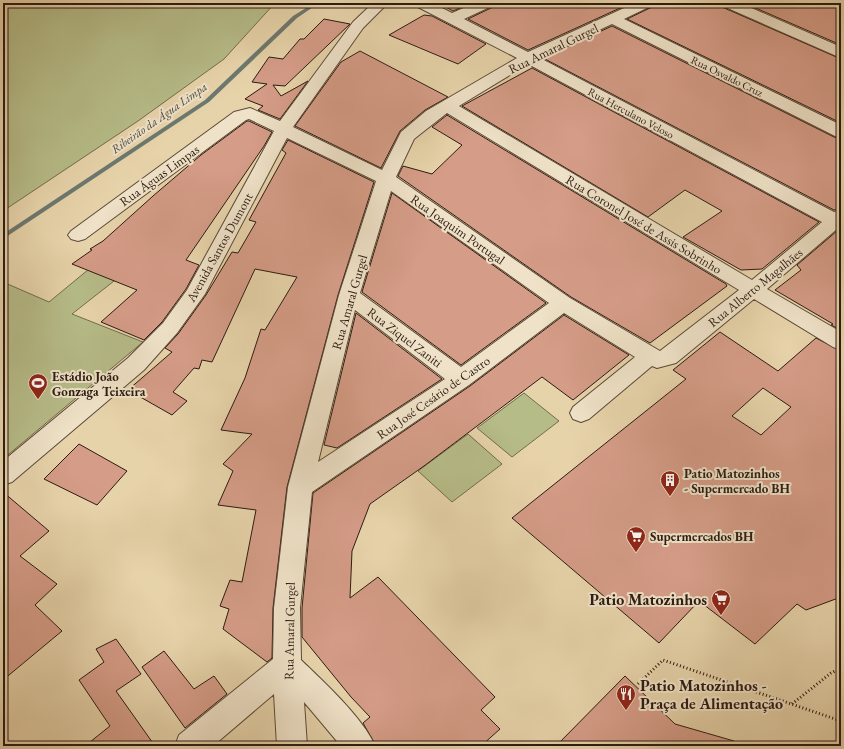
<svg xmlns="http://www.w3.org/2000/svg" width="844" height="749" font-family="'EB Garamond',serif">
	<style>
		.green { fill: #b6bc88; stroke: #716c4d }
		.lines { fill: none; stroke-linecap: round; stroke-linejoin: round }
		.stream { fill: #6c7970; fill-rule: evenodd }
		.building { fill: #d59c87; stroke: #2c1b12; fill-rule: evenodd }
		.minor-casing { stroke: #5b4938; stroke-width: 2 }
		.path { stroke: #2c1b12; stroke-width: 3; stroke-dasharray: 1 2.5; stroke-linecap: butt }
		.minor { fill: #efe2c8; fill-rule: evenodd }
		.labels { text-anchor: middle; stroke-width: 4; stroke-linejoin: round; paint-order: stroke }
		.far-street-label { font-size: 11px; fill: #2c1b12; stroke: #efe2c8 }
		.far-water-label { font-size: 12px; font-style: italic; fill: #4c4a41; stroke: #efe2c8 }
		.street-label { font-size: 13px; fill: #2c1b12; stroke: #efe2c8 }
		.poi-label { font-size: 13px; font-weight: bold; fill: #2c1b12; stroke: #efe2c8; text-anchor: start }
		.near-poi-label { font-size: 16px; font-weight: bold; fill: #2c1b12; stroke: #efe2c8; text-anchor: end }
	</style>
	<rect width="100%" height="100%" fill="#e7d3aa"/>
	<filter id="stains"><feTurbulence type="fractalNoise" baseFrequency=".005" numOctaves="4"/><feColorMatrix values="0 0 0 0 .2 0 0 0 0 .09 0 0 0 0 .02 0 0 0 .5 -.17"/></filter>
	<radialGradient id="worn" r=".72"><stop offset=".6" stop-color="#630" stop-opacity="0"/><stop offset="1" stop-color="#630" stop-opacity=".3"/></radialGradient>
	<path class="green" d="M3 3H275L224 59 138 121 3 211Z
		M100 260 128 270 72 314 143 342 3 459V282L49 302Z
		M524 393 559 421 512 457 477 428Z
		M468 434 502 464 452 502 418 471Z"/>
	<g class="lines">
		<path class="stream" d="M314 3H319L297 18 209 102 3 239V234L205 100 293 16Z"/>
	</g>
	<path class="building" d="M438 3H471L453 11Z
		M495 3H631L528 50 468 19 493 7Z
		M654 3H720L722 7 841 59V123L627 19 652 7Z
		M744 3H841V45Z
		M424 15 432 16 486 44 458 64 389 35Z
		M324 19 350 24 285 86 273 85 281 96 308 81 280 119 258 110 263 106 245 99 267 84 252 82 269 57 283 59 300 39H304Z
		M612 26 834 137 841 138V209L834 210 543 58Z
		M360 51 448 97 425 110 400 131 381 168 295 126 341 62Z
		M532 68 819 222 762 269 741 270 683 237 722 211 685 190 648 217 462 106Z
		M447 115 726 284 727 286 650 343 571 297 398 176 403 166 432 174 462 145 432 127Z
		M247 121H249L272 132 264 146 186 260 199 265 186 289 162 322 144 340 101 322 137 290 72 264 92 250 90 249 103 241 153 196 201 155Z
		M288 140 374 182 338 295 287 487 273 608 272 658 267 662 223 629 229 609 220 606 230 580 242 582 256 510 218 505 233 471 223 464 252 434 221 430 245 378 261 329 265 330 297 277 255 269 212 362 202 360 199 369 194 368 173 392 187 401 172 415 128 390 172 352 165 348 178 334 206 295 232 252 238 253 256 222 249 220 286 153 282 150Z
		M392 193 546 303 461 365 362 292Z
		M837 231H841V330L831 325 833 324 775 290 801 270 797 265Z
		M356 313 442 379 337 448 324 445Z
		M564 315 629 355 573 400 542 377 424 466 370 504 352 551 350 598 378 577 495 697 481 710 500 729 481 746H376L363 723 370 717 351 697 302 637V608L313 493 470 386Z
		M720 332 778 371 816 338 841 351V597L806 610 797 604 755 644 699 601 659 643 512 518 686 379 673 370ZM763 388 791 407 761 435 732 416Z
		M79 444 127 471 97 505 44 479Z
		M3 492 49 531 20 556 57 584 35 605 62 631 3 680Z
		M116 639 141 674 116 691 155 746H85L110 726 79 680 104 662 96 649Z
		M164 651 194 689 214 676 227 694 185 728 142 667Z
		M625 676 675 724 734 741 733 746H556Z"/>
	<g class="lines">
		<defs>
			<path id="minor" d="M373 3H388L363 28 293 127 382 170 401 132 426 111 517 58 416 6 414 3H432L452 13 475 3H494L492 6 464 19 528 52 635 3H653L651 6 624 19 841 125V137L835 136 612 24 540 58 834 212 841 210V230L837 229 767 289 841 332V350L833 347 754 299 676 363 657 368 652 366 589 419 581 422 573 419 570 413 573 407 635 357 564 313 469 385 312 492 300 608 301 660C323 681 364 719 375 746H341L304 702 307 746H277L274 694 213 746H175L179 735 273 659 274 608 288 487 339 295 376 181 287 138 205 294 177 333 144 370 12 482 3 485V461L128 358 163 323 187 290 274 131 249 119 246 120 85 239 78 241 71 239 68 235 71 231 234 112 250 108 280 121 353 22ZM528 64 822 222 752 280 459 106ZM447 113 739 290 660 351 570 298 396 177 414 139ZM391 191 549 303 461 367 360 293ZM355 310 445 379 318 462Z
				M721 3H740L841 47V58L723 6Z"/>
		</defs>
		<use href="#minor" class="minor-casing"/>
		<path class="path" d="M638 684 663 660 841 721
			M792 704 831 673 841 668"/>
		<use href="#minor" class="minor"/>
	</g>
	<defs>
		<symbol id="stadium-pin" viewBox="-11 -11 22 30"><path d="M0 17L-7.5 6A9.5 9.5 0 1 1 7.5 6Z" fill="#8f2418" stroke="#efe2c8"/><path d="M0-5a6.5 5 0 1 0 0 10a6.5 5 0 1 0 0-10ZM-3.5-1.8h7v3.6h-7Z" fill="#fff"/></symbol>
		<symbol id="building-pin" viewBox="-11 -11 22 30"><path d="M0 17L-7.5 6A9.5 9.5 0 1 1 7.5 6Z" fill="#8f2418" stroke="#efe2c8"/><path d="M-4-6H4V6H1V3H-1V6H-4ZM-2.5-4.3h1.7v1.8h-1.7ZM.8-4.3h1.7v1.8H.8ZM-2.5-1h1.7V.8h-1.7ZM.8-1h1.7V.8H.8Z" fill="#fff"/></symbol>
		<symbol id="supermarket-pin" viewBox="-11 -11 22 30"><path d="M0 17L-7.5 6A9.5 9.5 0 1 1 7.5 6Z" fill="#8f2418" stroke="#efe2c8"/><path d="M-6-5.5h2.5l.6 2H6L4.5 2H-2.5L-4.4-4H-6ZM-1.5 3.2a1.3 1.3 0 1 0 .1 0ZM3 3.2a1.3 1.3 0 1 0 .1 0Z" fill="#fff"/></symbol>
		<symbol id="restaurant-pin" viewBox="-11 -11 22 30"><path d="M0 17L-7.5 6A9.5 9.5 0 1 1 7.5 6Z" fill="#8f2418" stroke="#efe2c8"/><path d="M-5-6h1v4h1v-4h1v4h1v-4h1v5L-1.5 .5V6h-2V.5L-5-1ZM5-6V6H3V1.5H1.5Q1.5-4 5-6Z" fill="#fff"/></symbol>
	</defs>
	<g fill-rule="evenodd">
		<use href="#stadium-pin" x="27" y="372" width="22" height="30"/>
		<use href="#building-pin" x="659" y="469" width="22" height="30"/>
		<use href="#supermarket-pin" x="625" y="525" width="22" height="30"/>
		<use href="#supermarket-pin" x="710" y="588" width="22" height="30"/>
		<use href="#restaurant-pin" x="615" y="683" width="22" height="30"/>
	</g>
	<g class="labels">
		<g class="far-street-label">
			<text transform="translate(727 76) rotate(26)" y="4">Rua Osvaldo Cruz</text>
			<text transform="translate(631 113) rotate(28)" y="4">Rua Herculano Veloso</text>
		</g>
		<g class="far-water-label">
			<text transform="translate(159 118) rotate(-35)" y="4">Ribeirão da Água Limpa</text>
		</g>
		<g class="street-label">
			<text transform="translate(553 48) rotate(-26)" y="5">Rua Amaral Gurgel</text>
			<text transform="translate(159 175) rotate(-36)" y="5">Rua Águas Limpas</text>
			<text transform="translate(644 224) rotate(31)" y="5">Rua Coronel José de Assis Sobrinho</text>
			<text transform="translate(458 229) rotate(35)" y="5">Rua Joaquim Portugal</text>
			<text transform="translate(219 247) rotate(-61)" y="5">Avenida Santos Dumont</text>
			<text transform="translate(755 287) rotate(-39)" y="5">Rua Alberto Magalhães</text>
			<text transform="translate(349 302) rotate(-74)" y="5">Rua Amaral Gurgel</text>
			<text transform="translate(405 337) rotate(37)" y="5">Rua Ziquel Zaniti</text>
			<text transform="translate(433 397) rotate(-35)" y="5">Rua José Cesário de Castro</text>
			<text transform="translate(289 631) rotate(-89)" y="5">Rua Amaral Gurgel</text>
		</g>
		<g class="poi-label">
			<text x="52" y="381">Estádio João<tspan x="52" dy="15">Gonzaga Teixeira</tspan></text>
			<text x="684" y="478">Patio Matozinhos<tspan x="684" dy="15">- Supermercado BH</tspan></text>
			<text x="650" y="541">Supermercados BH</text>
		</g>
		<g class="near-poi-label">
			<text x="707" y="605">Patio Matozinhos</text>
			<text x="640" y="691" text-anchor="start">Patio Matozinhos -<tspan x="640" dy="18">Praça de Alimentação</tspan></text>
		</g>
	</g>
	<rect width="844" height="749" fill="none" stroke="#e7d3aa" stroke-width="16"/>
	<rect x="4" y="4" width="836" height="741" fill="none" stroke="#2c1b12" stroke-width="2"/>
	<rect x="8" y="8" width="828" height="733" fill="none" stroke="#2c1b12"/>
	<rect width="100%" height="100%" filter="url(#stains)"/>
	<rect width="100%" height="100%" fill="url(#worn)"/>
</svg>
